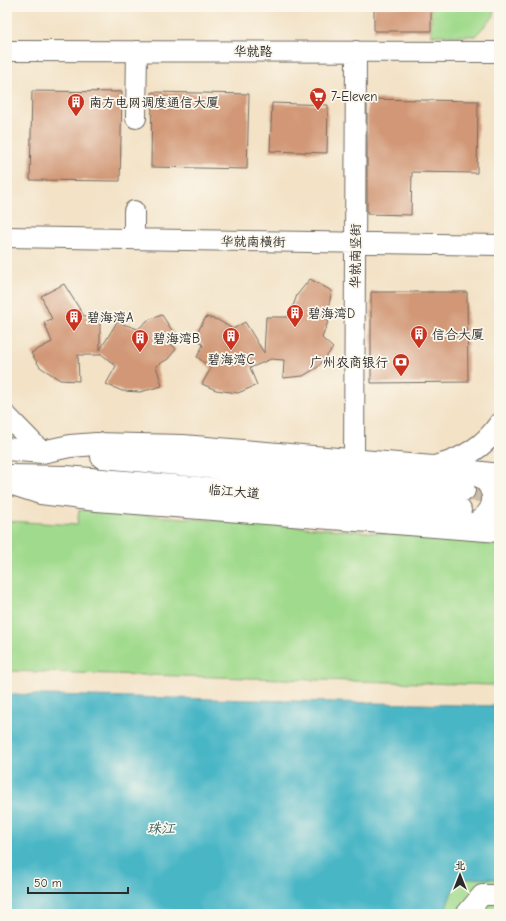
<svg xmlns="http://www.w3.org/2000/svg" width="506" height="921" font-family="'Comic Neue','LXGW WenKai TC',sans-serif">
	<style>
		.green { fill: #a0da8c; stroke: #66825c }
		.water { fill: #4ab6c6; stroke: #3a7078 }
		.building { fill: #d19776 }
		.lines { fill: none; stroke-linecap: round; stroke-linejoin: round }
		.major-tunnel { stroke: #cbbda7; stroke-width: 22; stroke-dasharray: 22 11; stroke-linecap: butt }
		.minor-casing { stroke: #716b61; stroke-width: 22 }
		.major-casing { stroke: #716b61; stroke-width: 24 }
		.minor { stroke: #fff; stroke-width: 20 }
		.major { stroke: #fff; stroke-width: 22 }
		.labels { text-anchor: middle; stroke-width: 3.5; stroke-linejoin: round; paint-order: stroke }
		.street-label { font-size: 13px; fill: #2b2b2b; stroke: #fbf7ec }
		.poi-label { font-size: 13px; fill: #2b2b2b; stroke: #fbf7ec; text-anchor: start }
		.water-label { font-size: 14px; font-style: italic; fill: #365c61; stroke: #fbf7ec }
	</style>
	<rect width="100%" height="100%" fill="#fbf7ec"/>
	<filter id="ink" filterUnits="userSpaceOnUse"><feTurbulence type="fractalNoise" baseFrequency=".025" numOctaves="2"/><feDisplacementMap in="SourceGraphic" scale="8" xChannelSelector="R" yChannelSelector="G"/><feConvolveMatrix kernelMatrix="1 2 1 2 8 2 1 2 1" color-interpolation-filters="sRGB"/></filter>
	<filter id="wash" filterUnits="userSpaceOnUse"><feTurbulence type="fractalNoise" baseFrequency=".012" numOctaves="4" result="noise"/><feDisplacementMap in="SourceGraphic" scale="16" xChannelSelector="R" yChannelSelector="G"/><feGaussianBlur stdDeviation="0.9" result="paint"/><feColorMatrix in="noise" values="0 0 0 0 0 0 0 0 0 0 0 0 0 0 0 0 0 1.4 0 .05"/><feComposite in="paint" operator="in"/></filter>
	<g filter="url(#wash)">
		<rect width="100%" height="100%" fill="#f3e2c6"/>
		<path class="green" d="M431 7H494V16L475 36 431 35Z
			M79 510 499 542V683L492 685 7 671V521L77 525Z
			M467 878 499 879V914H445C449 897 450 886 467 878Z"/>
		<path class="water" d="M7 694 499 706V879C461 878 455 874 445 914H7Z"/>
		<g id="blocks">
			<path class="building" d="M374 7H431V31H374Z
				M32 91 122 92 120 181 30 180Z
				M152 92 249 94 247 169 151 167Z
				M367 99 478 101 477 173 412 172 411 215 367 214Z
				M272 103 328 105 327 153 270 151Z
				M310 279 332 291 329 304 323 316 329 319 322 338 333 348 318 367 303 376 283 378 284 360 271 359 250 368 257 385 238 393 216 390 202 384 211 368 197 357 203 345 195 336 206 317 218 320 233 329 245 322 264 353 266 317H289L297 295Z
				M64 284 84 316H100V350L117 322 138 329 148 320 162 315 175 335 168 341 176 349 168 359 156 366 162 386 140 392 122 391 106 384 116 366 100 353V355H78L79 381 60 380 40 367 31 353 52 342 44 322 52 319 41 296Z
				M371 292H467L468 382 371 383Z"/>
		</g>
	</g>
	<g filter="url(#ink)">
		<use href="#blocks" fill-opacity="0" stroke="#716b61" stroke-width="1"/>
		<g class="lines">
			<path class="major-tunnel" d="M464 490 499 492"/>
			<defs>
				<path id="minor" d="M7 51 499 52
					M136 118 137 51
					M134 211V239
					M7 237 499 245
					M7 416 42 452
					M354 460 356 51
					M466 914 482 895H499"/>
				<path id="major" d="M7 449 42 452 70 446 96 444 183 446 433 467 499 475
					M102 457 464 490
					M438 466C462 460 485 446 499 425
					M10 476 66 477 460 510
					M7 482 41 493 97 500 499 531
					M461 527C468 525 475 525 481 520 502 504 494 479 470 472"/>
			</defs>
			<use href="#minor" class="minor-casing"/>
			<use href="#major" class="major-casing"/>
			<use href="#minor" class="minor"/>
			<use href="#major" class="major"/>
		</g>
	</g>
	<defs>
		<symbol id="supermarket-pin" viewBox="-11 -11 22 30"><path d="M0 17L-7.5 6A9.5 9.5 0 1 1 7.5 6Z" fill="#c8321e" stroke="#fbf7ec"/><path d="M-6-5.5h2.5l.6 2H6L4.5 2H-2.5L-4.4-4H-6ZM-1.5 3.2a1.3 1.3 0 1 0 .1 0ZM3 3.2a1.3 1.3 0 1 0 .1 0Z" fill="#fff"/></symbol>
		<symbol id="building-pin" viewBox="-11 -11 22 30"><path d="M0 17L-7.5 6A9.5 9.5 0 1 1 7.5 6Z" fill="#c8321e" stroke="#fbf7ec"/><path d="M-4-6H4V6H1V3H-1V6H-4ZM-2.5-4.3h1.7v1.8h-1.7ZM.8-4.3h1.7v1.8H.8ZM-2.5-1h1.7V.8h-1.7ZM.8-1h1.7V.8H.8Z" fill="#fff"/></symbol>
		<symbol id="bank-pin" viewBox="-11 -11 22 30"><path d="M0 17L-7.5 6A9.5 9.5 0 1 1 7.5 6Z" fill="#c8321e" stroke="#fbf7ec"/><path d="M-6-4H6V4H-6ZM0-2.3a2.3 2.3 0 1 0 0 4.6a2.3 2.3 0 1 0 0-4.6Z" fill="#fff"/></symbol>
	</defs>
	<g fill-rule="evenodd">
		<use href="#supermarket-pin" x="308" y="86" width="20" height="27"/>
		<use href="#building-pin" x="66" y="92" width="20" height="27"/>
		<use href="#building-pin" x="285" y="303" width="20" height="27"/>
		<use href="#building-pin" x="64" y="307" width="20" height="27"/>
		<use href="#building-pin" x="409" y="324" width="20" height="27"/>
		<use href="#building-pin" x="221" y="326" width="20" height="27"/>
		<use href="#building-pin" x="130" y="328" width="20" height="27"/>
		<use href="#bank-pin" x="391" y="352" width="20" height="27"/>
	</g>
	<g class="labels">
		<g class="street-label">
			<text x="253" y="56">华就路</text>
			<text transform="translate(253 241) rotate(1)" y="5">华就南横街</text>
			<text transform="translate(355 256) rotate(-90)" y="5">华就南竖街</text>
			<text transform="translate(234 491) rotate(5)" y="5">临江大道</text>
		</g>
		<g class="poi-label">
			<text x="331" y="101">7-Eleven</text>
			<text x="89" y="107">南方电网调度通信大厦</text>
			<text x="308" y="318">碧海湾D</text>
			<text x="87" y="322">碧海湾A</text>
			<text x="432" y="339">信合大厦</text>
			<text x="153" y="343">碧海湾B</text>
			<text x="231" y="364" text-anchor="middle">碧海湾C</text>
			<text x="388" y="367" text-anchor="end">广州农商银行</text>
		</g>
		<g class="water-label">
			<text x="161" y="833">珠江</text>
		</g>
	</g>
	<rect width="506" height="921" fill="none" stroke="#fbf7ec" stroke-width="24"/>
	<g transform="translate(460 875)" stroke="#fbf7ec" stroke-width="3" paint-order="stroke">
	<path d="M0-3L7 15L0 10L-7 15Z" fill="#2b2b2b"/>
	<text y="-6" font-size="11" font-weight="bold" text-anchor="middle" fill="#2b2b2b">北</text>
	</g>
	<path d="M28 887v6h100v-6" fill="none" stroke="#2b2b2b" stroke-width="2"/>
	<text x="34" y="887" font-size="12" fill="#2b2b2b" stroke="#fbf7ec" stroke-width="3" paint-order="stroke">50 m</text>
</svg>
